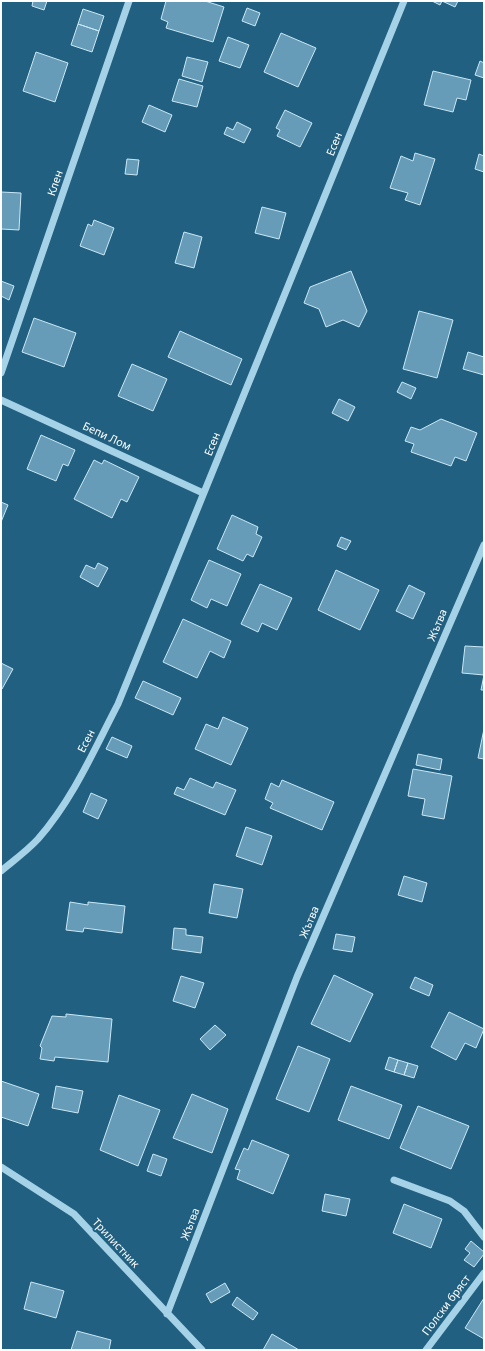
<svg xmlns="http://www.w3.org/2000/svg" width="485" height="1351" font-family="'Noto Sans',sans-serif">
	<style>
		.building { fill: #669cb7; stroke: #cae8f6 }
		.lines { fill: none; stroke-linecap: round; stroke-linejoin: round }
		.minor { stroke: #a6d2e8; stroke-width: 7 }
		.labels { text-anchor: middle; stroke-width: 4; stroke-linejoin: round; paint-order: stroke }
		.street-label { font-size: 11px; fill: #fff; stroke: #216080 }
	</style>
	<rect width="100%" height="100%" fill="#216080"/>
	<path class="building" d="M33 1H47L44 10 32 6Z
		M166 1H205L224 7 213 42 166 28 168 22 161 19Z
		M432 1H458L455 7 442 1 440 5Z
		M247 8 260 13 255 26 242 21Z
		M83 9 104 16 99 31 78 24Z
		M78 24 99 31 92 52 71 45Z
		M281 33 316 48 298 87 264 72Z
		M228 37 249 45 240 68 219 61Z
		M36 52 68 63 55 102 23 91Z
		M187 57 208 62 202 82 182 76Z
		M480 61 484 63V78L475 75Z
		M433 71 471 80 466 100 457 98 453 112 424 105Z
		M179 79 203 86 197 107 172 101Z
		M149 105 172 115 165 132 142 122Z
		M285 110 312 123 300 147 277 136 280 130 276 128Z
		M237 122 251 129 244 143 224 134 227 127 233 130Z
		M415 153 435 159 420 205 405 200 408 193 390 188 401 156 413 161Z
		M479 154 484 156V172L475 169Z
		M127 159 139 160 137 175 125 174Z
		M1 192 21 193 19 230 1 229Z
		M262 207 286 213 279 239 255 233Z
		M94 220 114 228 104 255 80 246 88 224 92 226Z
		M184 232 202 237 194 268 175 263Z
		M351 271 367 311 359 327 343 320 326 327 319 309 304 303 310 287Z
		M1 281 14 286 9 300 1 296Z
		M419 311 453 320 437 378 403 369Z
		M34 318 76 333 64 367 22 352Z
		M180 331 242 359 231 385 168 357Z
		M468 352 484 357V375L463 369Z
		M132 364 167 379 153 411 118 396Z
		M402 382 416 388 411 399 397 392Z
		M339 399 355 407 348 421 332 413Z
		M441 419 477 433 466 461 455 457 451 466 411 452 414 444 405 441 411 427 420 430Z
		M41 435 75 450 68 466 63 464 56 481 27 469Z
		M94 460 102 464 104 460 139 477 127 502 121 499 112 518 74 499Z
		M1 502 8 505 1 522Z
		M232 515 258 527 256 534 262 537 253 557 247 554 243 561 217 549Z
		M341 537 351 541 346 550 337 546Z
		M209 560 241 574 227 606 211 599 207 608 191 600Z
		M98 563 108 568 98 587 80 577 86 565 95 569Z
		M336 570 379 590 360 630 318 610Z
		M260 584 292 598 277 630 262 623 258 632 241 624Z
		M409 585 425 593 413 619 396 611Z
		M183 619 231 641 224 658 210 651 197 678 163 662Z
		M465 646 484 647V690H481L484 675 462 673Z
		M1 663 13 669 2 689H1Z
		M143 681 181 698 173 715 135 698Z
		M223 717 248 728 231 765 195 749 206 724 218 729Z
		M484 729V759L478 758Z
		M112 737 132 746 127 758 106 749Z
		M418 754 442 759 440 770 416 765Z
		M413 769 452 776 444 819 422 815 425 799 408 796Z
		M190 778 213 788 216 782 236 790 225 815 174 794 177 787 184 790Z
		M282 780 334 802 322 830 270 808 273 803 265 799 271 783 279 787Z
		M91 793 107 800 98 819 83 812Z
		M246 827 272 836 262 865 236 856Z
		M404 876 427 883 422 902 398 895Z
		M214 884 243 889 237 918 209 913Z
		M70 902 88 905V902L125 906 122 933 84 928 83 932 66 930Z
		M174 928 186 929V935L203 937 201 953 172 949Z
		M336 934 355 937 352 952 333 949Z
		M334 975 373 994 350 1042 311 1024Z
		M181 976 204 983 195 1008 173 1001Z
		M415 977 433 985 429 996 410 988Z
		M449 1012 484 1029 476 1048 465 1043 456 1060 431 1047Z
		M66 1014 112 1019 108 1062 55 1057 54 1061 40 1059 42 1048 40 1046 52 1016 66 1017Z
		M215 1025 226 1035 210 1050 200 1039Z
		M298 1046 330 1059 309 1112 276 1099Z
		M389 1057 398 1060 394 1072 385 1069Z
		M398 1060 408 1063 404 1075 394 1072Z
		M408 1063 418 1066 414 1078 404 1075Z
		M1 1081 39 1094 28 1126 1 1117Z
		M56 1086 83 1091 78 1113 52 1108Z
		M351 1086 402 1105 389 1139 338 1120Z
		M192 1094 228 1109 212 1153 173 1138Z
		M119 1095 160 1110 138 1166 100 1150Z
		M418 1106 469 1126 451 1169 400 1148Z
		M252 1140 289 1155 273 1194 237 1179 240 1170 235 1169 244 1148 248 1150Z
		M153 1154 167 1159 161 1176 147 1171Z
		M325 1194 350 1199 346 1216 322 1211Z
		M404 1204 442 1219 431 1248 393 1233Z
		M471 1241 484 1252V1254L474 1267 464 1260 470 1253 465 1249Z
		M31 1282 64 1291 56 1318 24 1309Z
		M225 1283 230 1292 211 1303 206 1294Z
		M237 1297 258 1313 253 1320 232 1305Z
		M484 1298V1339L465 1328Z
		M77 1331 111 1340 109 1350H71Z
		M272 1334 299 1350H263Z"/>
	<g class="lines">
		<path class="minor" d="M1 373 129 1
			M1 400 203 493
			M1 871C13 861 27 851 38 839 73 799 94 750 118 704L404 1
			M1 1167 74 1214 202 1350
			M394 1180 450 1201 464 1211 484 1237
			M167 1314 297 977 484 545
			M426 1350 484 1273"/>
	</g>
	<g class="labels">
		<g class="street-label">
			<text transform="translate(334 144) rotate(-68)" y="4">Есен</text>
			<text transform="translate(55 183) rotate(-71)" y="4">Клен</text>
			<text transform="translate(107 436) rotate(25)" y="4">Бепи Лом</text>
			<text transform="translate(212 444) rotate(-68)" y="4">Есен</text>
			<text transform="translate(437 625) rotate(-67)" y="4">Жътва</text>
			<text transform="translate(86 741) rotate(-63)" y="4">Есен</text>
			<text transform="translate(309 922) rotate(-67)" y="4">Жътва</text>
			<text transform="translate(190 1224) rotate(-69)" y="4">Жътва</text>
			<text transform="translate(116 1243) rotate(47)" y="4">Трилистник</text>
			<text transform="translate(446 1305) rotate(-53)" y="4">Полски бряст</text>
		</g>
	</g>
	<rect width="485" height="1351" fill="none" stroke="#ffffff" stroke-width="4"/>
</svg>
